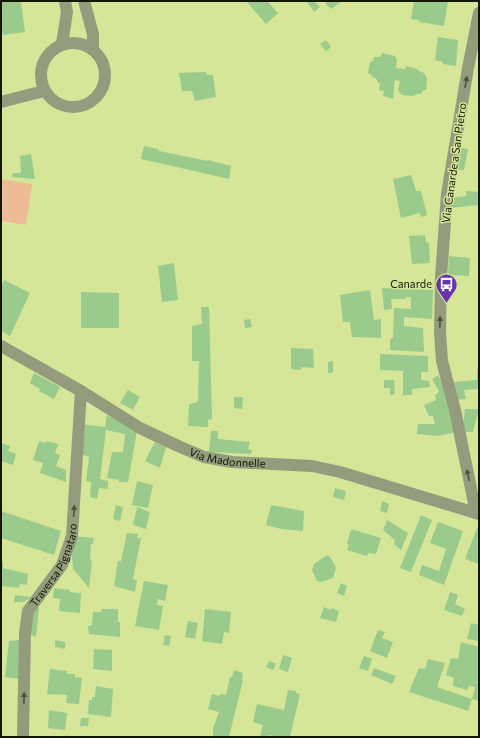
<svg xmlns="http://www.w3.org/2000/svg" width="480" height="738" font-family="Commissioner,sans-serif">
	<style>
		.green { fill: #edbb95 }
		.building { fill: #9acb8c }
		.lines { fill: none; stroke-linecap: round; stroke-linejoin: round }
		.minor { stroke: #959c7d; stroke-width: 12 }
		.tertiary { stroke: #959c7d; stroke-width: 12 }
		.oneway { fill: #4d5338 }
		.labels { text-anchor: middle; stroke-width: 3; stroke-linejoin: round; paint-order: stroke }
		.street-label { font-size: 11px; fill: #121700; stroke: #d5e699 }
		.poi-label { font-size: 11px; fill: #121700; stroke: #d5e699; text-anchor: end }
	</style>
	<rect width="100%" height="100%" fill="#d5e699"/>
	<path class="green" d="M1 179 32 184 26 225 1 221Z"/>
	<path class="building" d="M1 1H21L25 32 3 35 1 23Z
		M246 1H267L278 13 266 24Z
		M308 1H314L320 7 314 12 307 2Z
		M329 1H343L331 9 325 3Z
		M414 1H448L444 26 419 22V20L411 19Z
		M438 37 458 40 456 66 443 64V62L435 60Z
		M326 40 331 47 326 51 320 44Z
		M382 53 395 56 397 60 396 68 405 69 406 66 417 69 419 71 424 73 427 78 426 90H424L421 94H417L413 96 402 95 398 90 400 81 395 80 393 99 383 96 384 91 379 90 380 83H378L376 78 372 77 371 75 368 73 370 62 373 61 374 57H380Z
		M206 72 207 75H213L216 97 195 101 192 91H182L179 73Z
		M144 146 158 149 159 151 208 161V160L231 166 229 179 141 159Z
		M458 147 468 149 464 170H455Z
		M31 154 35 179 12 177 13 173H21L20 156Z
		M411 175 416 191H421L427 215 421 217 420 213 401 218 393 179Z
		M466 191 479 192V205L450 208V198L466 196Z
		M425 235 426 242 429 243 430 263 412 264 409 236Z
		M449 256 470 258 469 276 448 275Z
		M174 263 178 300 162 302 158 266Z
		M4 280 30 293 10 336 1 331V302L2 299H1V286Z
		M382 288 433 290 432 319 404 317V326L423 328 424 352 390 350V339L393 338 394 308 411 309V297H405L406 299H391L392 309 384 310Z
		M370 290 374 320 381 319V338L352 337 350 322H343L340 295Z
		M81 292 119 293V328H81Z
		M201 307H209L212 419 208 420V427L188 426 189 404 198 402 199 361H192V326L202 324Z
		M250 319 252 327 245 328 244 320Z
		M291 348 313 349 314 368 301 367V370L291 369Z
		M380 354 428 356V372H421V380L429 381 430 387 412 389V395H403V371L380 370Z
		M333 361V373H328V362Z
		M477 369H479V389L464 390 466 399 458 400 453 382 477 380Z
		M34 373 60 387 54 399 39 391 40 389 30 383Z
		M438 375 446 391 456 432 438 436 417 434 418 424H435L433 416H429L424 405 436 400 435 395 439 392 432 379Z
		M384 380H394L395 394 390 395V388H384Z
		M128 390 140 397 133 410 120 403Z
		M234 397H243L242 409 234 408Z
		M465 409H479L473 432H464L463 425Z
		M107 415 137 431 128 482H119V480L107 478 112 452H123L125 434 106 430 100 479 108 481V489L99 488 97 499 90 497 91 482 86 481 89 457 78 453 80 424 105 427Z
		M211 431H218V439L250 442 248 449 252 450 251 454 209 452Z
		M39 441 46 443 47 441 58 444 55 453 60 455 56 466 66 470V482L40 473 43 463 33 460Z
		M155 442 166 447 160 468 145 461Z
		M1 443 10 446 8 451 16 454 13 465 1 461Z
		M137 481 153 485 148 508 132 505Z
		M335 488 346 491 344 500 333 497Z
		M382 501 389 504 387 513 380 511Z
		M116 505 123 507 120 521 113 519Z
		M271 505 304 511 303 531 281 529 266 525Z
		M137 507 150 512 146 529 133 525Z
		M1 511 61 531 54 555 1 538Z
		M421 515 432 520 411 572 400 568Z
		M387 520 408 533 401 550 394 544 395 540 383 530Z
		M438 522 463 531 444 585 419 575 422 565 439 571 441 564 446 549 430 543Z
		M477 528H479V564L465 559Z
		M351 529 381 538 376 554 368 553 367 556 347 550 349 545 347 544Z
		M127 533 138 534 137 538H141L133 579 137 580 135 592 114 586 118 561H121Z
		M74 536 94 538 93 544H91L90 560 92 561 89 588 73 569 72 558Z
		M327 555 331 558 336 568 333 578 321 582 317 581 312 570 314 564Z
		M1 561 3 562V568L28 574 27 585 20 584 19 588 1 586Z
		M144 581 168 585 165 601 158 599 157 605 163 606 159 630 135 626Z
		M341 583 347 586 344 596 337 593Z
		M54 588 70 590V592L81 593 80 613 59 611 60 599 53 598Z
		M450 592 458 595 455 604 465 609 462 616 444 610Z
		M15 595 31 597 24 602H14Z
		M37 607 39 608 36 637 29 634 30 621Z
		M324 607 331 610 332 608 339 611 336 622 320 618Z
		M101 609H118V622H120V637L89 634 88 626 92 625 93 612H101Z
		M205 609 231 612 229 633 224 632 222 644 202 641Z
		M188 621 198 623 195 639 185 637Z
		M471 623 479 625V641L467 639Z
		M378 630 385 632 382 638 393 642 387 658 370 651Z
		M165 635 171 636 169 646 163 645Z
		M19 640 20 679 5 677 9 641Z
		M55 640 65 642V649L55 647Z
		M461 642 479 647V679L477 683 479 684V701L472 699 475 687 469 686 467 690 453 686 454 678 446 675 451 658 458 659Z
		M94 649 112 650V671L93 669Z
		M283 655 292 658 288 672 279 669Z
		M364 656 372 659 368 671 359 668Z
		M428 659 445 663 437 687 472 699 468 711 409 692 419 668 425 669Z
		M269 661 276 664 273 670 266 667Z
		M374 668 396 676 392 684 371 675Z
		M50 669 67 671V674H75V677L82 678 79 704 66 703 67 695 47 694Z
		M234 670 243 673 242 680H243L229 737H213V728L219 712 208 709 212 694 219 696 220 694 226 695 230 677H232Z
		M96 686 113 689 111 717 88 714 89 700H92V697H95Z
		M288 690 296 691V693L300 694 290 737H279L269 735V737H260L263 725 253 722 257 704 284 710Z
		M49 710 67 713 65 730 48 728Z
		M81 718H89L88 726H80Z"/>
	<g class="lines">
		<g class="minor">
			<path d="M84 1 93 34V50"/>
			<circle cx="73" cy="75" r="32"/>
			<path d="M62 44 67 12 65 1"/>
			<path d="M1 102 44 91"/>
			<path id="s1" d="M1 346 81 391 140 428 178 446 204 457 232 462 312 466 340 472 476 513"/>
			<path id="s2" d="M23 737 25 633 28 611 62 565 72 536 81 391"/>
		</g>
		<path class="tertiary" d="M479 13 468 68 447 194 441 277 440 333 442 361 455 410 476 513 479 514"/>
	</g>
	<defs><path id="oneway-solid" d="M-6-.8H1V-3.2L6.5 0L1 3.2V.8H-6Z"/></defs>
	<g class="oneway">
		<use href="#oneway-solid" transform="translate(466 82) rotate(-80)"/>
		<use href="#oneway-solid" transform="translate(440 322) rotate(-89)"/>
		<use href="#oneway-solid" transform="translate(468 475) rotate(-102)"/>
		<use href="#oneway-solid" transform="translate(74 511) rotate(-86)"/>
		<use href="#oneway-solid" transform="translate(24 698) rotate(-89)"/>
	</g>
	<defs>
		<symbol id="bus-pin" viewBox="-11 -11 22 30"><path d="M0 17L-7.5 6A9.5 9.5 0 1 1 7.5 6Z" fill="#6734ab" stroke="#d5e699"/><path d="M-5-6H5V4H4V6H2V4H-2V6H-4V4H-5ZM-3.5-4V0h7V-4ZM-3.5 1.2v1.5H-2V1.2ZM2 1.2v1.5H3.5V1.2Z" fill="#fff"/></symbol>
	</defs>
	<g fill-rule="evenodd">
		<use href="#bus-pin" x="434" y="272" width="25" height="34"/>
	</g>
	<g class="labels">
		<g class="street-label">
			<text transform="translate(454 163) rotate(-82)" y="4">Via Canarde a San Pietro</text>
			<text dy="4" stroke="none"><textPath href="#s1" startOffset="255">Via Madonnelle</textPath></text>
			<text dy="4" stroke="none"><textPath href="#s2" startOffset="180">Traversa Pignataro</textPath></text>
		</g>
		<g class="poi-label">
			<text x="432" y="288">Canarde</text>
		</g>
	</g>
	<rect width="480" height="738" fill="none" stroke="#121700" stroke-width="4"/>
</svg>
